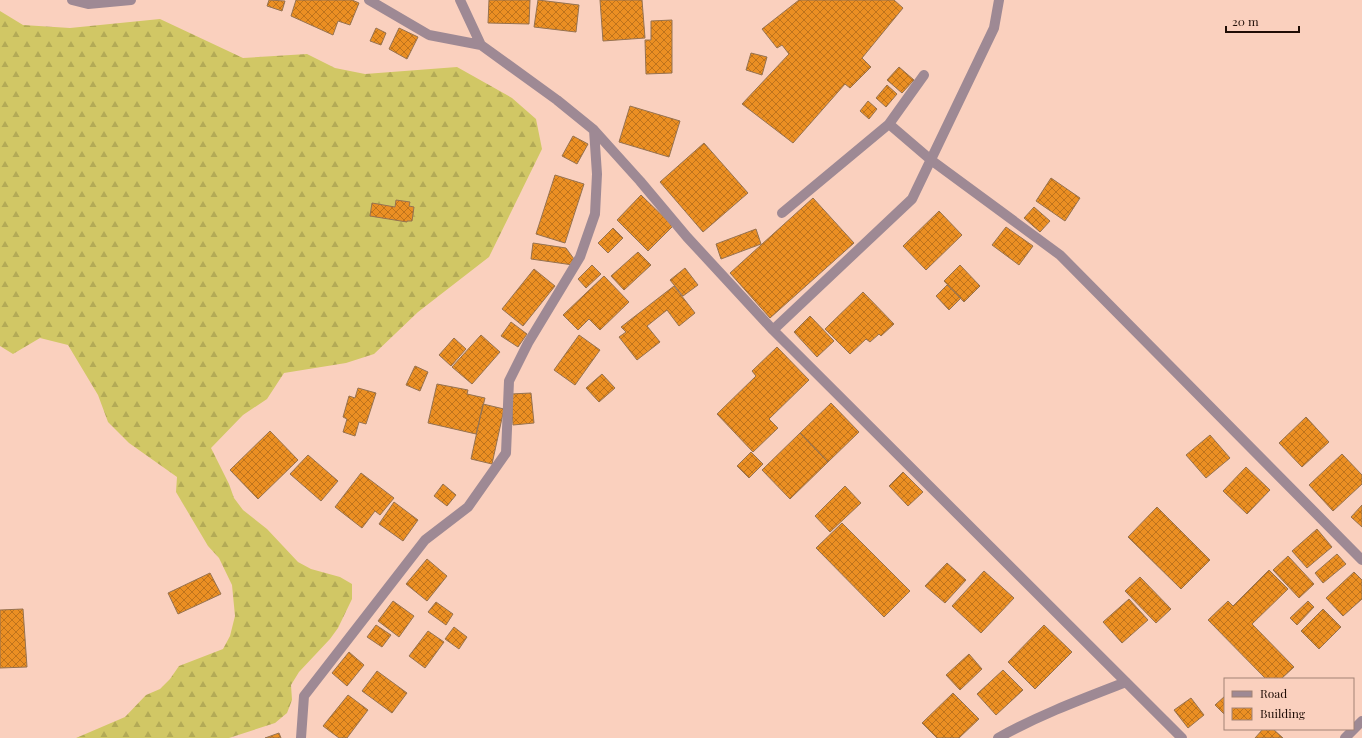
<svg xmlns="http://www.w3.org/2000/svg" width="1362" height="738" font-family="'Playfair Display',serif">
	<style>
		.forest { fill: url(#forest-firs) }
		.building { fill: url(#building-cross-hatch); stroke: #967250 }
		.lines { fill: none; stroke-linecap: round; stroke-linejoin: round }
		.minor { stroke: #9e8994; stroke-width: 10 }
	</style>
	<defs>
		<pattern id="forest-firs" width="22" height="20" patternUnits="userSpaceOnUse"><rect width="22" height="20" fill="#d1c765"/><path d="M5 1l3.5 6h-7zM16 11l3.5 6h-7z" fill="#b3aa56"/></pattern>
		<pattern id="building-cross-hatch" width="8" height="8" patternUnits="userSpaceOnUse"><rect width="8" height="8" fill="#eb8f23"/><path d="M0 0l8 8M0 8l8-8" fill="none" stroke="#be731c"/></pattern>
	</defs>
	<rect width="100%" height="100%" fill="#fad0be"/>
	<path class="forest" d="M0 11 23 25 70 28 160 19 243 58 307 54 335 68 365 74 457 67 512 98 536 119 542 149 489 257 418 312 374 354 346 363 284 373 267 399 243 415 211 448 229 484 234 498 243 510 267 529 298 562 311 569 340 577 352 584V599L338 628 330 639 299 672 291 685 292 700 287 713 275 723 229 738H76L125 717 146 695 160 689 170 679 179 666 223 649 230 636 235 616 232 585 219 558 208 546 176 492 177 477 129 443 108 422 98 395 68 345 40 338 13 354 0 346Z"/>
	<path class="building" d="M269 0 285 1 282 11 267 6Z
		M296 0H352L359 3 350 25 338 21 333 35 291 16Z
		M489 0H530L529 24 488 23Z
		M538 0 579 5 576 32 534 27Z
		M600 0H642L645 38 603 41Z
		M799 0H894L903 8 862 58 871 67 850 88 845 84 793 143 742 104 789 54 782 45 777 48 762 29Z
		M672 20V73L646 74 645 40H651V21Z
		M376 28 386 33 381 45 370 41Z
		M399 28 418 37 407 59 389 49Z
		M751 53 767 57 762 75 746 70Z
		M899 67 914 80 902 93 887 80Z
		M887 85 897 94 886 107 876 98Z
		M868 101 877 109 869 119 860 111Z
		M630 106 680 121 669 157 619 142Z
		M573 136 588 144 577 164 562 156Z
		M704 143 748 193 703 232 660 182Z
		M555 175 584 184 565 243 536 234Z
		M1051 178 1080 198 1065 221 1036 201Z
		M641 195 673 226 648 251 617 220Z
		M813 198 854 243 770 318 730 273Z
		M396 200 410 202 409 206 414 207 412 221H407V222L370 216 372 203 395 207Z
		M1034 207 1050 221 1040 232 1024 218Z
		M939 211 962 235 926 270 903 246Z
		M1006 227 1033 246 1019 265 992 245Z
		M613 228 623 238 608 253 598 243Z
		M756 229 761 244 721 259 716 244Z
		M533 243 566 248 574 259 573 265 531 259Z
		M638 252 651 265 624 290 611 276Z
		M592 265 601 274 586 288 578 279Z
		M960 265 980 286 964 302 944 281Z
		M685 268 698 285 683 296 670 280Z
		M534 269 555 286 523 326 502 309Z
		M604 276 629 302 600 330 589 319 578 330 563 315Z
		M947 285 961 298 949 310 936 296Z
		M674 286 695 313 679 326 667 310 647 326 660 342 637 360 619 337 626 332 621 327Z
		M863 292 894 324 881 336 879 334 870 342 866 339 850 354 825 329Z
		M810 316 834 341 817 357 794 332Z
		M511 322 527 334 518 347 501 336Z
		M481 335 500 352 472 384 452 367Z
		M579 335 600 350 575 385 554 370Z
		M454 338 466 349 451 366 439 355Z
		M777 347 809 380 769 419 778 428 753 452 717 414 756 376 752 371Z
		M415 366 428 372 420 391 406 385Z
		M602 374 615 388 599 402 586 388Z
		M437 384 468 390 467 394 485 398 476 434 428 423Z
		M358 388 376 393 366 424 359 422 355 436 343 432 347 419 343 417 349 396 355 398Z
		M531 393 534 423 513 425 511 394Z
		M831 403 859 432 828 462 800 433Z
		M483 404 504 409 492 464 471 459Z
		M1306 417 1329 442 1302 467 1279 443Z
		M270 431 298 460 258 499 230 470Z
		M800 433 828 462 790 499 762 470Z
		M1210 435 1230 458 1206 478 1186 455Z
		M751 452 763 464 749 478 737 466Z
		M1342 454 1362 475V484L1333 511 1309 485Z
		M308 455 338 481 321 501 290 474Z
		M1246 467 1270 490 1247 514 1223 491Z
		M903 472 923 492 908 506 889 486Z
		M361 473 394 498 380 515 375 511 362 528 335 507Z
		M443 484 456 495 447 506 434 496Z
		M845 486 861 503 830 532 815 516Z
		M394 502 418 520 403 541 379 524Z
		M1362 505V527L1351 517Z
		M1157 507 1210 560 1181 589 1128 537Z
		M842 523 910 591 884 617 816 548Z
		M1317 529 1332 547 1307 568 1292 551Z
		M1337 554 1346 564 1323 583 1315 573Z
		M1288 556 1314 584 1299 598 1273 570Z
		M427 559 447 576 427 601 406 584Z
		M947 563 966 580 945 603 925 586Z
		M1269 570 1288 589 1252 624 1294 667 1281 679H1266L1208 620 1228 601 1233 606Z
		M984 571 1014 598 981 633 952 606Z
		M1354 572 1362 580V599L1343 616 1326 598Z
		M210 573 221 594 178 614 168 593Z
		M1140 577 1171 609 1156 623 1125 591Z
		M1129 599 1148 620 1122 643 1103 622Z
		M393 601 414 616 399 637 378 621Z
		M1308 601 1314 607 1297 625 1290 618Z
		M436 602 453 614 446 625 428 612Z
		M23 609 27 667 0 668V610Z
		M1323 609 1341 627 1319 649 1301 631Z
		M376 625 391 635 382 647 367 637Z
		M1044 625 1072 652 1035 689 1008 662Z
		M454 627 467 637 459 649 445 639Z
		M428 631 444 642 425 668 409 656Z
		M349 652 364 665 347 686 332 673Z
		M969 654 982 669 960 690 946 675Z
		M1003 670 1023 690 996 715 977 694Z
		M377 671 407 693 392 713 362 691Z
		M953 693 979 719 959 738H937L922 723Z
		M348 695 368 710 347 738H339L323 726Z
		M1225 696V715L1215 705Z
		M1191 698 1204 715 1188 728 1174 710Z
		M1263 729H1273L1283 738H1255Z
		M279 733 281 738H265Z"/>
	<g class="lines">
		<path class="minor" d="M72 0 88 4 131 0
			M369 0 429 35 481 45 557 100 594 130 640 181 687 237 773 330 1182 738
			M460 0 481 45
			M889 124 931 160 1060 255 1362 560
			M782 213 889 124 924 75
			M773 330 912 199 994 28 999 0
			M301 738 304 696 425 540 468 507 506 453 509 381 528 343 580 257 595 214 597 174 594 130
			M998 738C1039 715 1082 699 1126 682
			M1345 738 1362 721"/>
	</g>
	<rect x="1224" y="678" width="130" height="52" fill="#fad0be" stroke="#a28274"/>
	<rect x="1232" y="691" width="20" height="6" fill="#9e8994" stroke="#a28274"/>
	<text x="1260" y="698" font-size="12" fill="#1f0d06">Road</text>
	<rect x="1232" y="708" width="20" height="12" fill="url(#building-cross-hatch)" stroke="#a28274"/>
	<text x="1260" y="718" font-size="12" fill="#1f0d06">Building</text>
	<path d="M1226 26v6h73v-6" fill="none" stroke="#1f0d06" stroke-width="2"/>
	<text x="1232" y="26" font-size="12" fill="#1f0d06" stroke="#fad0be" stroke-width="3" paint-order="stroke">20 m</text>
</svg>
